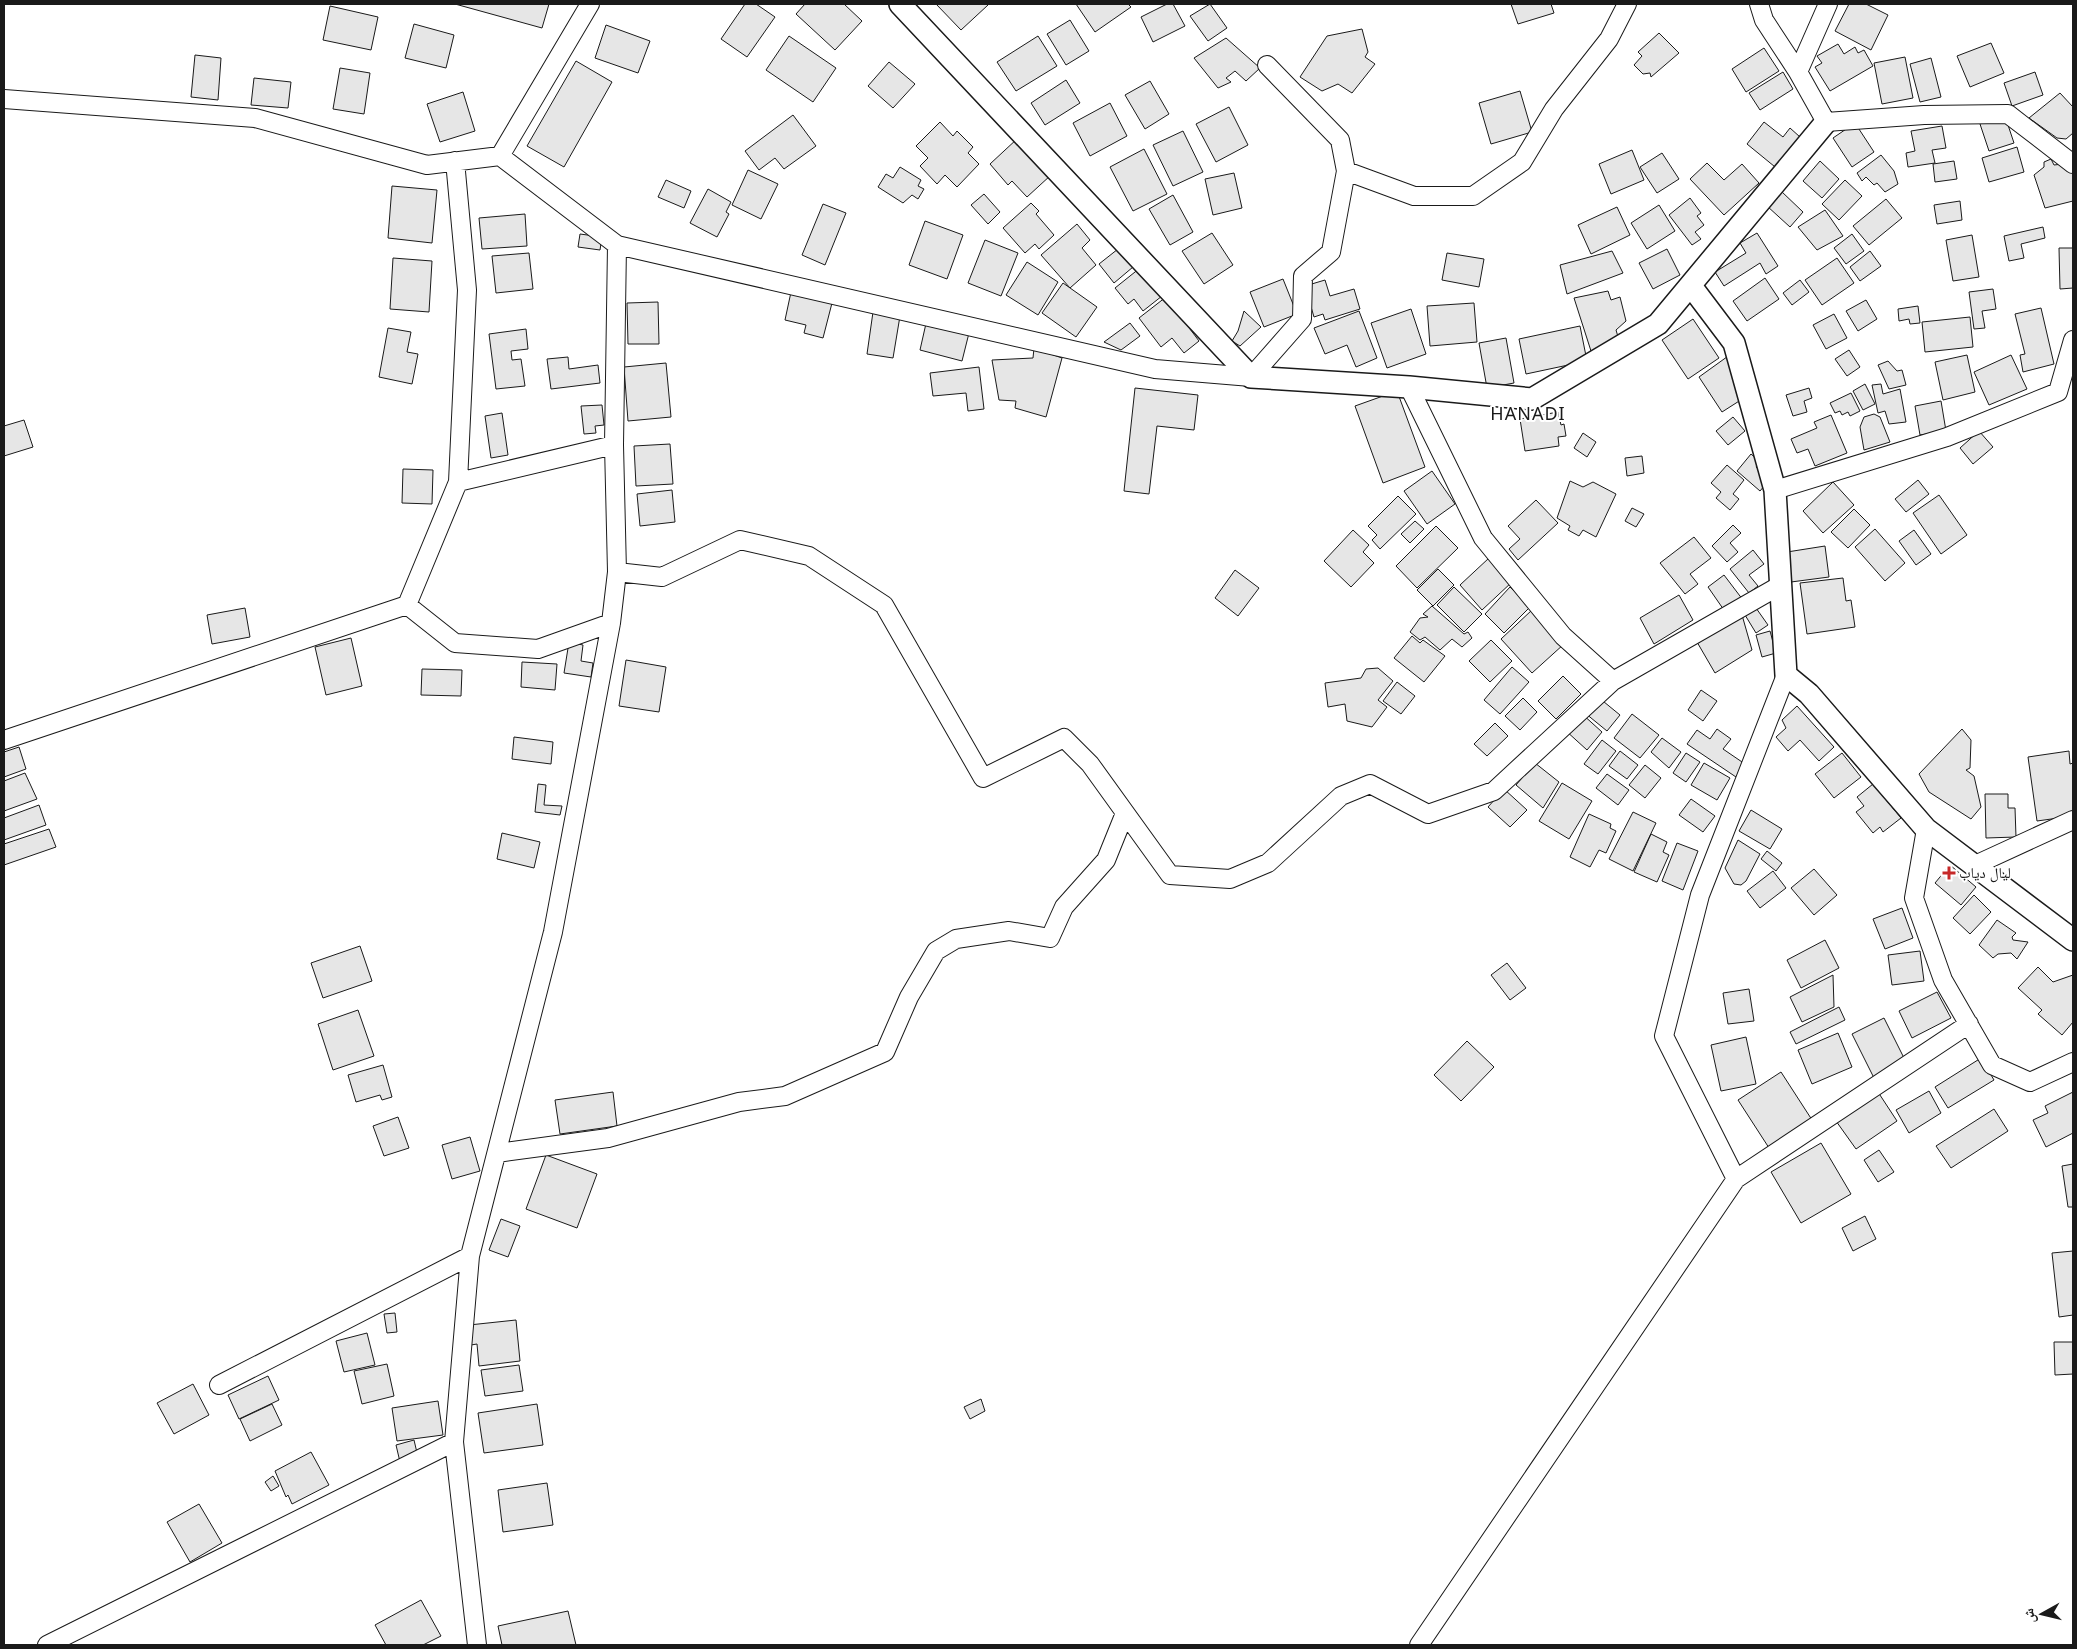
<svg xmlns="http://www.w3.org/2000/svg" width="2077" height="1649" font-family="'Noto Sans','Noto Naskh Arabic',sans-serif">
	<style>
		.building { fill: #e6e6e6; stroke: #1a1a1a }
		.lines { fill: none; stroke-linecap: round; stroke-linejoin: round }
		.minor-casing { stroke: #1a1a1a; stroke-width: 20 }
		.tertiary-casing { stroke: #1a1a1a; stroke-width: 24 }
		.minor { stroke: #fff; stroke-width: 18 }
		.tertiary { stroke: #fff; stroke-width: 21 }
		.poi-dot { fill: #c62828; stroke: #fff; stroke-width: 2 }
		.labels { text-anchor: middle; stroke-width: 4; stroke-linejoin: round; paint-order: stroke }
		.poi-label { font-size: 15px; fill: #1a1a1a; stroke: #fff; text-anchor: start }
		.quarter-label { font-size: 18px; letter-spacing: 1px; fill: #1a1a1a; stroke: #fff }
	</style>
	<rect width="100%" height="100%" fill="#fff"/>
	<path class="building" d="M455 4H549L542 28Z
		M745 4H756L775 17 747 57 721 39Z
		M805 4H844L862 21 835 50 796 14Z
		M936 4H987L988 5 961 30Z
		M1076 4H1128L1131 7 1095 32Z
		M1167 4H1173L1185 26 1153 42 1141 17Z
		M1210 4 1227 28 1208 41 1190 16Z
		M1511 4H1551L1554 13 1518 24Z
		M1849 4H1866L1888 15 1871 50 1835 31Z
		M330 6 378 17 371 50 323 40Z
		M1070 20 1089 51 1066 65 1047 34Z
		M414 24 454 35 446 68 405 58Z
		M606 25 650 41 638 73 595 58Z
		M1362 29 1368 52 1365 57 1375 64 1352 93 1338 84 1322 91 1300 77 1327 36Z
		M1659 33 1679 53 1651 77 1650 73 1643 74 1634 65 1642 56 1638 52Z
		M789 36 836 68 813 102 766 70Z
		M1038 36 1057 66 1016 91 997 62Z
		M1226 38 1260 68 1246 81 1235 71 1226 78 1231 82 1218 88 1194 58Z
		M1991 43 2004 73 1970 87 1957 56Z
		M1838 44 1844 54 1855 47 1858 53 1864 50 1873 66 1830 91 1815 67 1822 63 1817 56Z
		M1764 48 1779 71 1746 92 1732 69Z
		M195 55 221 58 218 100 191 97Z
		M1905 57 1913 98 1882 104 1874 63Z
		M1931 58 1941 97 1920 102 1910 64Z
		M576 61 612 82 564 167 527 146Z
		M889 62 915 84 893 108 868 86Z
		M340 68 370 73 364 114 333 109Z
		M1783 72 1793 89 1760 110 1749 93Z
		M2035 72 2043 95 2012 106 2004 83Z
		M254 78 291 82 288 108 251 105Z
		M1066 80 1080 103 1045 125 1031 103Z
		M1150 81 1169 114 1145 129 1125 95Z
		M1520 91 1532 132 1491 144 1479 103Z
		M463 92 475 131 440 142 427 104Z
		M2060 93 2073 107V133L2066 139 2057 138 2029 118Z
		M1110 103 1127 136 1090 156 1073 123Z
		M1229 107 1248 145 1216 162 1196 124Z
		M793 115 816 146 784 169 775 158 759 170 745 151Z
		M2005 116 2014 143 1989 151 1980 124Z
		M940 122 953 136 957 131 973 147 968 153 979 164 957 187 945 175 937 184 920 166 928 158 916 146Z
		M1764 122 1783 137 1790 128 1800 137 1780 171 1747 144Z
		M1855 123 1874 152 1852 167 1833 138Z
		M1942 126 1946 148 1932 150 1935 163 1908 167 1906 153 1915 151 1911 131Z
		M1183 131 1203 172 1173 186 1153 145Z
		M1018 138 1051 175 1027 197 1012 181 1008 185 990 164Z
		M2017 147 2024 172 1989 182 1982 158Z
		M1144 149 1167 194 1133 211 1110 167Z
		M1632 150 1644 180 1611 194 1599 164Z
		M1662 153 1679 179 1657 193 1640 167Z
		M1881 155 1894 171 1898 184 1885 192 1877 183 1874 185 1866 177 1862 181 1857 173Z
		M2051 159 2054 165 2063 164 2073 169V201L2045 208 2034 175 2044 167V162Z
		M1820 161 1839 179 1822 198 1803 181Z
		M1954 161 1957 179 1935 182 1933 164Z
		M1707 163 1724 180 1742 164 1759 183 1724 215 1690 179Z
		M900 167 921 180 918 186 924 189 918 199 912 195 903 203 878 187 886 174 893 178Z
		M748 170 778 184 761 219 732 205Z
		M1234 173 1242 208 1213 215 1205 179Z
		M666 180 691 191 684 208 658 197Z
		M1845 180 1862 196 1839 220 1822 204Z
		M392 186 437 190 432 243 388 238Z
		M708 189 731 202 726 212 729 214 717 237 690 223Z
		M1781 191 1803 212 1790 227 1767 206Z
		M984 194 1000 212 988 224 971 205Z
		M1173 195 1193 232 1170 245 1149 209Z
		M1690 198 1701 213 1697 216 1704 225 1695 232 1701 239 1692 245 1669 215Z
		M1886 199 1902 218 1869 245 1853 226Z
		M1960 201 1962 220 1937 224 1934 205Z
		M1031 203 1039 211 1036 214 1054 235 1039 249 1035 244 1025 253 1003 228Z
		M823 204 846 213 825 265 802 255Z
		M1659 205 1675 231 1647 249 1631 223Z
		M1617 207 1630 235 1591 254 1578 225Z
		M1825 210 1843 236 1817 250 1798 227Z
		M525 214 527 246 482 249 479 218Z
		M925 221 963 235 947 279 909 265Z
		M1077 224 1090 240 1082 248 1096 265 1070 288 1041 255Z
		M2043 227 2045 238 2021 244 2024 258 2009 261 2004 236Z
		M1212 233 1233 265 1204 284 1182 251Z
		M1757 233 1778 266 1766 274 1760 263 1724 286 1715 272 1746 253 1740 243Z
		M580 234 602 237 600 250 578 247Z
		M1852 234 1864 251 1846 264 1834 248Z
		M1972 235 1979 277 1953 281 1946 240Z
		M985 240 1018 253 1001 296 968 283Z
		M2059 248H2073V288L2060 289Z
		M1118 249 1133 267 1114 283 1099 264Z
		M1667 249 1680 275 1653 289 1639 263Z
		M1612 251 1623 273 1567 294 1560 265Z
		M1870 251 1881 266 1860 281 1850 267Z
		M529 253 533 289 496 293 492 256Z
		M1447 253 1484 259 1479 287 1442 280Z
		M393 258 432 261 429 312 390 309Z
		M1837 258 1854 283 1822 305 1805 280Z
		M1027 262 1058 282 1038 315 1006 295Z
		M1140 268 1162 296 1143 311 1134 299 1128 304 1115 288Z
		M1765 278 1779 299 1747 321 1733 301Z
		M1283 279 1297 314 1264 327 1250 292Z
		M1325 280 1330 296 1354 289 1360 309 1325 320 1323 314 1314 317 1305 286Z
		M1800 280 1809 292 1792 305 1783 293Z
		M1063 283 1097 307 1076 337 1042 313Z
		M1993 289 1996 309 1982 311 1985 328 1974 329 1969 292Z
		M1608 291 1611 300 1620 297 1626 321 1616 330 1619 340 1591 351 1574 298Z
		M791 292 832 303 823 338 804 333 806 325 785 320Z
		M1166 297 1199 341 1184 353 1172 338 1161 347 1139 318Z
		M1866 300 1877 319 1858 331 1846 311Z
		M658 302 659 344H628L627 303Z
		M1474 303 1477 342 1430 346 1427 306Z
		M1918 306 1920 323 1910 324 1909 319 1899 321 1898 309Z
		M2041 308 2054 364 2023 372 2020 355 2025 354 2015 314Z
		M1411 309 1426 354 1387 368 1371 323Z
		M1244 311 1261 327 1240 346 1232 341 1238 331Z
		M1359 311 1377 358 1356 367 1347 345 1325 354 1314 328Z
		M873 312 900 316 893 358 867 354Z
		M1834 314 1847 338 1826 349 1813 325Z
		M1970 317 1973 347 1925 352 1922 322Z
		M927 319 970 329 962 361 920 350Z
		M1693 319 1719 358 1688 379 1662 340Z
		M1130 323 1140 336 1121 350 1104 342Z
		M1580 326 1587 361 1526 374 1519 339Z
		M388 328 411 332 407 352 418 354 412 384 379 377Z
		M526 329 528 349 511 351 512 360 521 359 525 386 496 389 489 334Z
		M1506 338 1514 383 1487 388 1479 343Z
		M1034 348 1062 358 1046 417 1015 408 1016 401 999 400 992 360 1033 358Z
		M1849 350 1860 367 1847 376 1835 359Z
		M1731 354 1747 396 1722 412 1699 377Z
		M1967 355 1975 392 1943 400 1935 362Z
		M2011 355 2027 389 1989 405 1974 372Z
		M568 357 569 369 598 365 600 383 551 389 547 359Z
		M1888 361 1897 371 1902 370 1906 385 1889 389 1878 365Z
		M666 363 671 417 628 421 624 367Z
		M979 367 984 409 968 411 966 393 933 396 930 373Z
		M1865 384 1875 404 1863 410 1853 391Z
		M1881 384 1883 394 1900 389 1906 422 1889 424 1885 411 1878 413 1872 385Z
		M1135 388 1198 395 1194 430 1157 426 1149 494 1124 491Z
		M1809 388 1812 398 1804 401 1807 412 1793 416 1786 395Z
		M1397 391 1425 467 1383 483 1355 406Z
		M1851 393 1860 411 1850 416 1848 412 1842 415 1840 411 1835 413 1830 403Z
		M1941 401 1946 431 1920 435 1915 406Z
		M602 405 604 425 595 426 596 433 584 434 581 406Z
		M1558 412 1561 425 1564 424 1566 436 1558 437 1559 446 1525 451 1520 419Z
		M502 413 508 455 491 458 485 416Z
		M1874 414 1880 417 1890 442 1864 450 1860 427 1864 417Z
		M1831 415 1847 453 1815 466 1808 449 1797 453 1791 439 1817 428 1814 422Z
		M1733 417 1745 431 1728 445 1716 431Z
		M24 420 33 447 4 456V426Z
		M1979 431 1993 447 1973 464 1960 448Z
		M1583 433 1596 442 1587 457 1574 448Z
		M670 444 673 484 636 486 634 446Z
		M1751 454 1760 462 1756 467 1770 479 1760 491 1737 471Z
		M1642 456 1644 473 1627 476 1625 458Z
		M1727 465 1744 480 1733 494 1739 499 1730 510 1716 498 1721 492 1711 483Z
		M403 469 433 470 432 504 402 503Z
		M1432 471 1455 504 1427 524 1404 491Z
		M1918 480 1929 494 1906 512 1895 499Z
		M1570 481 1583 487 1593 482 1616 494 1596 537 1583 530 1579 536 1568 530 1570 526 1557 518Z
		M1833 482 1854 505 1823 533 1803 511Z
		M672 490 675 522 640 526 637 494Z
		M1939 495 1967 535 1941 554 1913 513Z
		M1398 496 1416 514 1380 549 1372 540 1377 535 1368 526Z
		M1536 500 1558 523 1518 560 1509 549 1520 539 1508 526Z
		M1632 508 1644 514 1636 527 1625 521Z
		M1854 509 1870 525 1848 548 1831 532Z
		M1415 521 1424 529 1410 543 1401 534Z
		M1733 525 1741 533 1730 543 1738 552 1727 562 1712 546Z
		M1436 526 1458 548 1417 588 1396 566Z
		M1875 529 1905 563 1885 581 1855 547Z
		M1353 530 1369 545 1363 552 1374 563 1351 587 1324 561Z
		M1914 530 1931 554 1916 565 1899 541Z
		M1694 537 1711 558 1690 574 1698 584 1685 594 1660 563Z
		M1825 546 1829 577 1791 582 1787 552Z
		M1753 550 1764 564 1749 575 1758 586 1749 593 1730 569Z
		M1489 558 1512 582 1482 610 1460 585Z
		M1438 569 1454 585 1433 606 1417 590Z
		M1235 570 1259 588 1238 616 1215 598Z
		M1724 575 1743 600 1726 613 1708 587Z
		M1843 578 1846 601 1851 600 1855 627 1807 634 1800 583Z
		M1454 587 1482 614 1464 632 1437 605Z
		M1510 587 1530 607 1504 633 1485 614Z
		M1679 595 1693 620 1654 644 1640 618Z
		M1432 606 1464 634 1468 632 1472 638 1462 647 1452 639 1440 650 1425 637 1420 640 1410 632 1420 618 1428 617 1423 614Z
		M245 608 250 637 212 644 207 615Z
		M1756 608 1768 625 1756 633 1745 615Z
		M1532 610 1564 644 1532 673 1501 639Z
		M1742 615 1752 650 1715 673 1697 642Z
		M1770 631 1776 653 1762 657 1756 635Z
		M1412 636 1420 643 1423 640 1445 656 1424 682 1394 658Z
		M351 638 362 686 326 695 315 647Z
		M1491 640 1512 661 1490 682 1469 661Z
		M569 642 583 645 581 661 593 663 591 677 564 673Z
		M626 660 666 667 659 712 619 706Z
		M522 662 557 664 555 690 521 687Z
		M1512 667 1529 682 1500 714 1484 700Z
		M1378 668 1393 681 1378 700 1387 707 1372 727 1347 721 1345 704 1328 707 1325 683 1361 678 1366 669Z
		M422 669 462 670 461 696 421 695Z
		M1563 676 1581 694 1556 719 1538 701Z
		M1397 682 1415 696 1401 714 1383 701Z
		M1701 690 1717 701 1703 721 1688 710Z
		M1598 697 1620 715 1607 731 1585 713Z
		M1523 698 1537 712 1520 730 1505 716Z
		M1797 706 1834 747 1819 761 1800 740 1788 751 1776 737 1786 728 1782 720Z
		M1581 713 1602 732 1587 750 1565 730Z
		M1632 714 1659 735 1640 758 1614 738Z
		M1495 723 1508 736 1487 756 1474 744Z
		M1717 729 1731 739 1723 749 1745 764 1736 777 1687 744 1697 730 1710 739Z
		M1962 729 1971 740 1970 768 1966 770 1974 776 1981 807 1971 819 1929 792 1919 774Z
		M514 737 553 742 551 764 512 759Z
		M1662 738 1681 752 1669 768 1651 752Z
		M1602 740 1616 751 1598 774 1584 764Z
		M19 747 26 769 4 777V752Z
		M1620 751 1638 765 1627 779 1609 766Z
		M2069 751 2070 764 2073 763V816L2037 821 2028 757Z
		M1686 753 1700 762 1686 782 1673 773Z
		M1842 753 1861 777 1834 798 1815 774Z
		M1535 763 1559 782 1543 808 1516 785Z
		M1704 763 1730 778 1717 800 1691 785Z
		M1645 765 1661 778 1645 798 1629 785Z
		M25 773 37 799 4 811V781Z
		M1607 774 1629 790 1618 805 1596 788Z
		M1562 783 1592 801 1569 839 1539 821Z
		M538 784 546 785 544 805 562 806 560 815 535 812Z
		M1873 784 1901 818 1883 832 1880 827 1873 833 1856 812 1864 806 1857 797Z
		M1504 789 1527 810 1510 827 1488 807Z
		M1985 794H2008V808H2015L2016 837 1986 838Z
		M1691 799 1715 816 1703 832 1679 815Z
		M39 805 46 825 4 840V818Z
		M1751 810 1782 829 1770 849 1739 831Z
		M1633 812 1656 823 1633 871 1609 859Z
		M1589 814 1611 824 1610 828 1616 831 1606 853 1599 850 1590 867 1570 857Z
		M49 829 56 847 4 865V844Z
		M502 833 540 842 534 868 497 859Z
		M1651 834 1667 842 1663 852 1669 855 1657 882 1634 872Z
		M1738 840 1760 854 1746 881 1741 885 1734 884 1725 868Z
		M1677 843 1698 851 1683 890 1662 881Z
		M1767 851 1782 863 1776 871 1761 859Z
		M1950 865 1976 887 1961 905 1935 883Z
		M1814 869 1837 895 1814 915 1791 888Z
		M1773 871 1786 888 1760 908 1747 891Z
		M1974 895 1991 912 1970 934 1953 918Z
		M1902 908 1913 938 1885 949 1873 919Z
		M1997 920 2016 933 2012 937 2013 940 2028 942 2017 959 2011 953 1998 954 1993 958 1979 945Z
		M1825 940 1839 968 1801 988 1787 960Z
		M360 946 372 981 323 998 311 963Z
		M1920 951 1924 981 1892 985 1888 955Z
		M1507 963 1526 988 1510 1000 1491 975Z
		M2038 967 2053 982 2073 975V1022L2062 1035 2038 1014 2042 1010 2018 988Z
		M1833 975 1834 1007 1802 1022 1790 997Z
		M1749 989 1754 1021 1728 1024 1723 993Z
		M1937 992 1951 1018 1912 1038 1899 1011Z
		M1839 1007 1845 1020 1796 1044 1790 1032Z
		M358 1010 374 1056 333 1070 318 1024Z
		M1884 1018 1906 1062 1874 1078 1852 1034Z
		M1838 1033 1852 1067 1812 1084 1798 1050Z
		M1746 1037 1756 1084 1721 1091 1711 1045Z
		M1467 1041 1494 1067 1461 1101 1434 1075Z
		M1981 1058 1994 1080 1948 1108 1935 1087Z
		M383 1065 392 1097 382 1100 380 1095 356 1102 348 1075Z
		M1781 1072 1814 1123 1771 1151 1738 1100Z
		M1929 1091 1941 1113 1909 1133 1896 1110Z
		M613 1092 617 1126 560 1134 555 1100Z
		M1878 1092 1897 1121 1856 1149 1836 1121Z
		M2073 1092V1133L2046 1147 2033 1120 2048 1113 2045 1106Z
		M1994 1109 2008 1131 1951 1168 1936 1146Z
		M398 1117 409 1148 384 1156 373 1126Z
		M470 1137 480 1171 452 1179 442 1145Z
		M1821 1143 1851 1194 1801 1223 1771 1172Z
		M1879 1150 1894 1172 1878 1182 1864 1160Z
		M546 1155 597 1174 577 1228 526 1209Z
		M2073 1164V1207H2068L2062 1166Z
		M1865 1216 1876 1239 1853 1251 1842 1228Z
		M501 1219 520 1226 508 1257 489 1250Z
		M2073 1251V1315L2059 1317 2052 1253Z
		M395 1313 397 1332 387 1333 384 1314Z
		M516 1320 520 1361 479 1366 477 1344 471 1345 469 1325Z
		M367 1333 375 1365 344 1372 336 1341Z
		M2054 1342H2073V1374L2055 1375Z
		M387 1364 394 1396 362 1404 354 1371Z
		M519 1365 523 1391 485 1396 481 1370Z
		M268 1376 279 1400 239 1419 228 1395Z
		M193 1384 209 1415 174 1434 157 1403Z
		M981 1399 985 1411 970 1419 964 1407Z
		M438 1401 443 1435 397 1441 392 1408Z
		M272 1404 282 1425 250 1441 240 1419Z
		M537 1404 543 1445 484 1453 478 1413Z
		M414 1440 418 1457 400 1462 396 1445Z
		M311 1452 329 1485 292 1504 288 1495 286 1497 275 1471Z
		M273 1476 279 1486 271 1491 265 1482Z
		M547 1483 553 1525 503 1532 498 1490Z
		M199 1504 222 1543 190 1562 167 1522Z
		M421 1600 441 1636 423 1645H386L375 1625Z
		M568 1611 576 1645H502L498 1626Z"/>
	<g class="lines">
		<defs>
			<path id="minor" d="M1759 4 1764 20 1798 72 1826 122 1924 115 2008 114 2073 164
				M1798 72 1828 4
				M4 99 255 118 427 165 500 156 617 245 1155 369 1251 377 1302 319 1303 276 1331 252 1346 171 1340 140 1267 65
				M500 156 590 4
				M1346 171 1414 196H1473L1522 162 1554 109 1609 39 1627 4
				M1409 387 1483 538 1563 636 1613 681
				M458 482 614 445
				M1775 490 1947 437 2058 392 2073 340
				M617 572 662 577 740 540 809 556 884 605 983 778 1064 738 1090 764 1170 875 1230 879 1268 863 1341 796 1370 784 1428 814 1494 791 1613 681 1779 586
				M407 605 458 482 467 290 455 161
				M4 740 407 605 455 643 538 649 611 623
				M1926 829 1914 898 1943 980 1992 1065 2030 1082 2073 1062
				M1973 866 2073 820
				M497 1153 608 1138 739 1102 785 1096 885 1052 909 997 936 951 956 939 1009 931 1050 938 1064 907 1106 860 1125 813
				M1736 1179 1969 1024
				M219 1385 470 1256
				M47 1645 454 1442
				M477 1645 454 1442 470 1256 553 932 611 623 617 572 614 445 617 245
				M1419 1645 1736 1179 1664 1036 1700 895 1786 675"/>
			<path id="tertiary" d="M900 4 1251 377 1409 387 1532 399 1658 324 1826 122
				M1691 286 1734 343 1775 490 1786 675 1809 694 1926 829 2073 940"/>
		</defs>
		<use href="#minor" class="minor-casing"/>
		<use href="#tertiary" class="tertiary-casing"/>
		<use href="#minor" class="minor"/>
		<use href="#tertiary" class="tertiary"/>
	</g>
	<path class="poi-dot" d="M1946.5 865.5h5v5h5v5h-5v5h-5v-5h-5v-5h5z"/>
	<g class="labels">
		<g class="poi-label">
			<text x="1959" y="878">ليال دياب</text>
		</g>
		<g class="quarter-label">
			<text x="1528" y="420">HANADI</text>
		</g>
	</g>
	<rect width="2077" height="1649" fill="none" stroke="#1a1a1a" stroke-width="10"/>
	<g transform="translate(2042 1614) rotate(262)" stroke="#ffffff" stroke-width="4" paint-order="stroke">
	<path d="M0-4L9 19L0 12L-9 19Z" fill="#1a1a1a"/>
	<text y="-8" font-size="14" font-weight="bold" text-anchor="middle" fill="#1a1a1a">ش</text>
	</g>
</svg>
